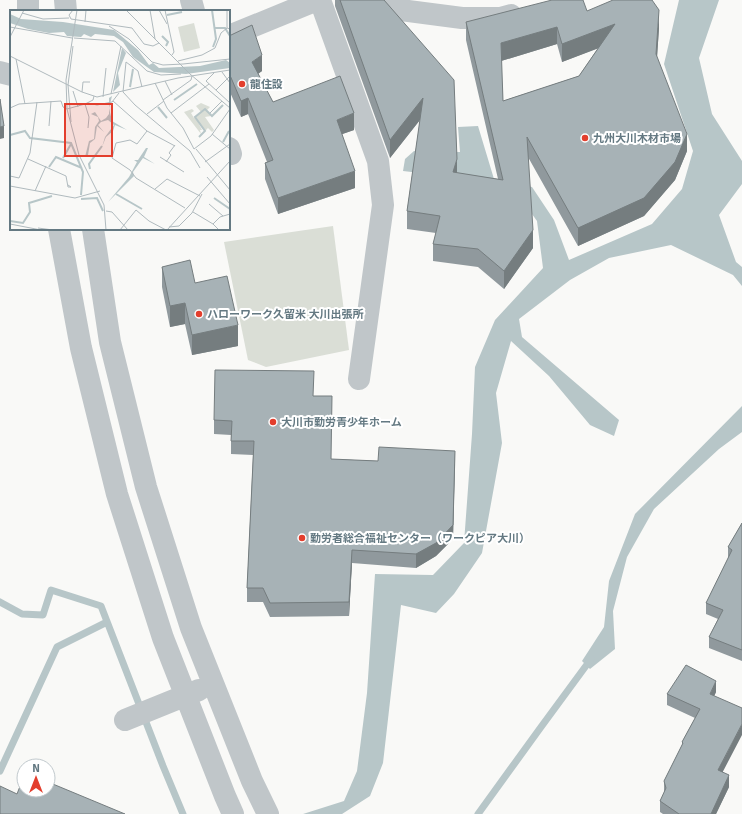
<svg xmlns="http://www.w3.org/2000/svg" width="742" height="814" font-family="Signika,'Noto Sans JP',sans-serif">
	<style>
		.green { fill: #daded6 }
		.water { fill: #b7c6c8 }
		.lines { fill: none; stroke-linecap: round; stroke-linejoin: round }
		.stream { stroke: #b7c6c8; stroke-width: 7 }
		.minor { stroke: #c0c6c9; stroke-width: 22 }
		.wall { fill: #90999d; fill-rule: evenodd }
		.shaded-wall { fill: #757d7f }
		.building { fill: #a7b2b6; stroke: #757d7f; fill-rule: evenodd }
		.poi-dot { fill: #e33e2d; stroke: #fff; stroke-width: 1.5 }
		.labels { text-anchor: middle; stroke-width: 4; stroke-linejoin: round; paint-order: stroke }
		.poi-label { font-size: 11px; font-weight: bold; fill: #647982; stroke: #fff; text-anchor: start }
		.inset-river { fill: none; stroke: #b7c6c8; stroke-width: 2 }
		.inset-road { fill: none; stroke: #b0babe; stroke-width: 1 }
		.view { fill: #e33e2d; fill-opacity: 0.15; stroke: #e33e2d; stroke-width: 2 }
		.inset-edge { fill: none; stroke: #647982; stroke-width: 2 }
	</style>
	<rect width="100%" height="100%" fill="#f9f9f7"/>
	<path class="green" d="M333 226 349 350 266 367 248 360 224 242Z"/>
	<path class="water" d="M679 0H719L699 58 712 114 742 161V184L719 215 736 262 742 267V286L733 275 671 245 609 258 570 280 519 319 522 337 619 420 614 436 590 425 549 376 511 341 496 393 502 443 482 553 454 594 436 613 401 605 383 763 370 796 342 814H303L344 801 357 771 367 693 375 574 433 575 464 543 472 434 475 367 495 320 543 268 537 221 519 196 471 179 403 171 405 159 414 151 460 152 458 127 478 126 494 179 532 187 554 220 569 260 652 224 682 189 693 151 664 64Z
		M742 406V432L719 449 654 509 627 557 613 611 615 649 590 669 582 661 604 627 609 581 635 514Z"/>
	<g class="lines">
		<path class="stream" d="M0 602 22 614 43 615 51 590 101 606 163 766 183 814
			M0 771 57 647 107 622
			M478 814 541 727 591 659"/>
		<path class="minor" d="M28 0V11
			M65 0 66 11
			M191 0 194 11
			M320 0 378 161 383 205 359 379
			M389 0 401 10 462 18H500L511 15
			M229 36 317 0
			M0 72 11 75
			M229 148 231 154
			M59 229 81 348 117 494 163 638 225 796 233 814
			M93 229 110 342 146 487 191 628 252 781 268 814
			M125 720 199 690"/>
	</g>
	<path class="wall" d="M335 0H384L457 173 498 179 466 40V22L587 11 659 28 657 57 687 151 675 180 644 216 578 246 528 157 533 248 504 289 478 267 433 261V244L436 233 407 229V211L420 120 390 158 335 6ZM557 44 562 62 598 48 579 76 503 101 501 61Z
		M229 36 262 71 258 74 273 102 354 130 342 134 355 188 278 214 265 179V163L267 162 248 114 241 117 229 90Z
		M162 267 195 283 238 346 192 355 185 324 170 327 162 287Z
		M313 396 331 459 378 461 455 464 453 539 436 556 416 568 352 563 349 616 270 617 263 602H247V588L253 455 231 454V435L214 434V420Z
		M742 523V661L709 648V637L718 619 706 614V603L728 559V547Z
		M716 692 714 696 723 772 729 787 716 814H663L660 812V801L664 793V781L682 745V742L695 718 667 705V694Z"/>
	<path class="shaded-wall" d="M659 10V28L656 72V54Z
		M615 24V42L562 62V44Z
		M557 27V44L501 61V43Z
		M262 55V71L252 78V62Z
		M248 98V114L241 117V101Z
		M423 98V116L390 158V140Z
		M354 113V130L337 136V120Z
		M4 126V138L0 139V127Z
		M687 134V151L675 180 644 216 578 246V228Z
		M457 159V177L453 172Z
		M355 171V188L278 214V198Z
		M533 230V248L504 289V271Z
		M185 303V324L170 327V306Z
		M238 325V346L192 355V335Z
		M455 451 453 539 436 556 416 568V554Z
		M352 550V563L349 616V602Z
		M716 681V692L710 705V694Z
		M742 724V735L718 781V770Z
		M729 775V787L716 814H711Z"/>
	<path class="building" d="M340 0H384L454 80 457 159 453 172 503 180 466 22 552 0H583L587 11 613 0H652L659 10 656 54 687 134 675 162 644 198 578 228 527 137 533 230 504 271 478 249 433 244 440 216 407 211 423 98 390 140ZM615 24 579 76 503 101 501 43 557 27 562 44Z
		M252 25 262 55 252 62 273 102 340 76 354 113 337 120 355 171 278 198 265 163 273 160 248 98 241 101 229 73V36Z
		M0 99 4 126 0 127Z
		M190 260 195 283 227 276 238 325 192 335 185 303 170 306 162 267Z
		M215 370 314 371 313 396H332L331 459 378 461 379 447 455 451 453 525 436 543 416 554 352 550 349 602 270 603 263 588H247L254 441H231L232 421 214 420Z
		M742 523V650L709 637 723 610 706 603 732 550 728 547Z
		M686 665 716 681 710 694 742 708V724L718 770 729 775 711 814H679L660 801 666 788 664 781 683 743 682 742 700 709 667 694Z
		M24 776V790H48V782L125 814H0V786L17 794Z"/>
	<g class="poi-dot">
		<circle cx="242" cy="84" r="4"/>
		<circle cx="585" cy="138" r="4"/>
		<circle cx="199" cy="314" r="4"/>
		<circle cx="273" cy="422" r="4"/>
		<circle cx="302" cy="538" r="4"/>
	</g>
	<g class="labels">
		<g class="poi-label">
			<text x="250" y="88">龍住設</text>
			<text x="593" y="142">九州大川木材市場</text>
			<text x="207" y="318">ハローワーク久留米 大川出張所</text>
			<text x="281" y="426">大川市勤労青少年ホーム</text>
			<text x="310" y="542">勤労者総合福祉センター（ワークピア大川）</text>
		</g>
	</g>
	<g transform="translate(10 10)">
		<rect width="220" height="220" fill="#f9f9f7"/>
		<path d="M184 13 190 38 174 42 168 17ZM191 93 200 97 197 100 201 106 195 107 204 120 202 122 198 118 195 121 188 112 192 120H190L191 124 174 102 182 99 184 101 181 103 184 108 191 102 186 96Z" fill="#daded6"/>
		<path d="M0 4 11 9 53 12 104 20 128 40 139 55 143 53 149 58 190 56 216 50 220 53V58L176 64 144 62 123 47 113 32 104 26 85 24 81 27 74 24 71 27 57 26 54 22 39 23 18 19 0 13ZM112 38 116 43 108 63 110 75 103 82ZM102 86 99 98 102 111 117 120 105 115 103 121 96 127 92 137 95 127 104 115 98 110 91 112 88 115 94 122 87 116 85 129 80 133 78 145 75 147 79 131 84 129 85 117 89 111 88 107 81 104 85 102 91 111 96 108 99 104V88ZM136 138H138L134 147 145 154 133 148 123 162 124 166 98 192 119 167 127 152 124 150H128Z" fill="#b7c6c8"/>
		<path class="inset-river" d="M202 0 206 29 203 37M157 5 172 2M205 18H215L220 26M152 26 158 32 156 36M120 77 123 59M164 90 187 74M148 97 157 108M0 125 15 121 20 128 61 133 73 162 71 185M189 127 195 121 185 107 195 99 202 106 213 95M213 132 219 121M53 148 61 134M39 157 46 147 72 158M80 159 79 154 92 136M106 184 132 199M204 188 220 199M71 189 87 188 93 201M0 211 13 213 20 202 19 193 42 186"/>
		<path class="inset-road" d="M63 0 59 5 61 9 122 18 134 34 143 36 149 33M67 0 56 70 57 99 69 145 94 195 96 220M116 0 180 64 220 98M140 0 145 29M149 0 157 14M155 0 164 42 162 45M217 0V18L220 19M12 3 33 9 59 8M75 12 76 0M99 16 119 29 142 52 153 55 173 54 220 49M0 17 62 28M0 27 14 0M64 28 105 31 137 61 151 65 171 64M0 46 72 82 87 87 168 68 220 60M6 49 15 94M168 51 192 45 205 38 211 23 217 18M212 62 220 73M204 63 196 71 220 93M155 71 162 85M145 73 157 98 173 118 184 139 201 126 220 99M132 77 128 61 116 52 113 82 125 95 180 141 190 158M206 80 220 66M63 81 68 97M72 82 73 72H80M101 84 111 36M93 87 96 58M153 90 181 70 182 66M103 91 137 121 165 136M78 93 87 95 102 92 109 83M75 94 79 107 78 118M0 98 9 94 51 91 53 97 57 99 75 94 83 90 84 86M161 103 199 74M200 103 212 91M137 104 154 91M61 112 58 75 63 36M39 116 41 91M137 121 127 134 120 130 106 133 102 148 120 160 126 168 175 198M202 124 220 139M186 139 220 180M150 147 174 162M18 149 56 166 58 177H61L58 175M156 152 161 145 159 143 165 135M195 152 220 134M0 166 9 168 20 143 27 92M197 167 220 194M0 176 65 188 90 181M145 179 157 169 190 186M25 181 36 156M199 194 213 206M96 201 102 202 118 220M183 202 203 214M0 214 31 220M159 217 169 216 182 203 192 184M28 218 43 220M110 220 126 200 139 211 156 220M157 220 220 151M209 220 203 214 210 207 220 204"/>
		<path class="view" d="M55 94H102V146H55Z"/>
		<rect width="220" height="220" class="inset-edge"/>
	</g>
	<g transform="translate(36 778)"><circle r="19" fill="#ffffff" stroke="#c1c9cd"/>
	<path d="M0-3L7 15L0 10L-7 15Z" fill="#e33e2d"/>
	<text y="-6" font-size="11" font-weight="bold" text-anchor="middle" fill="#647982">N</text>
	</g>
</svg>
